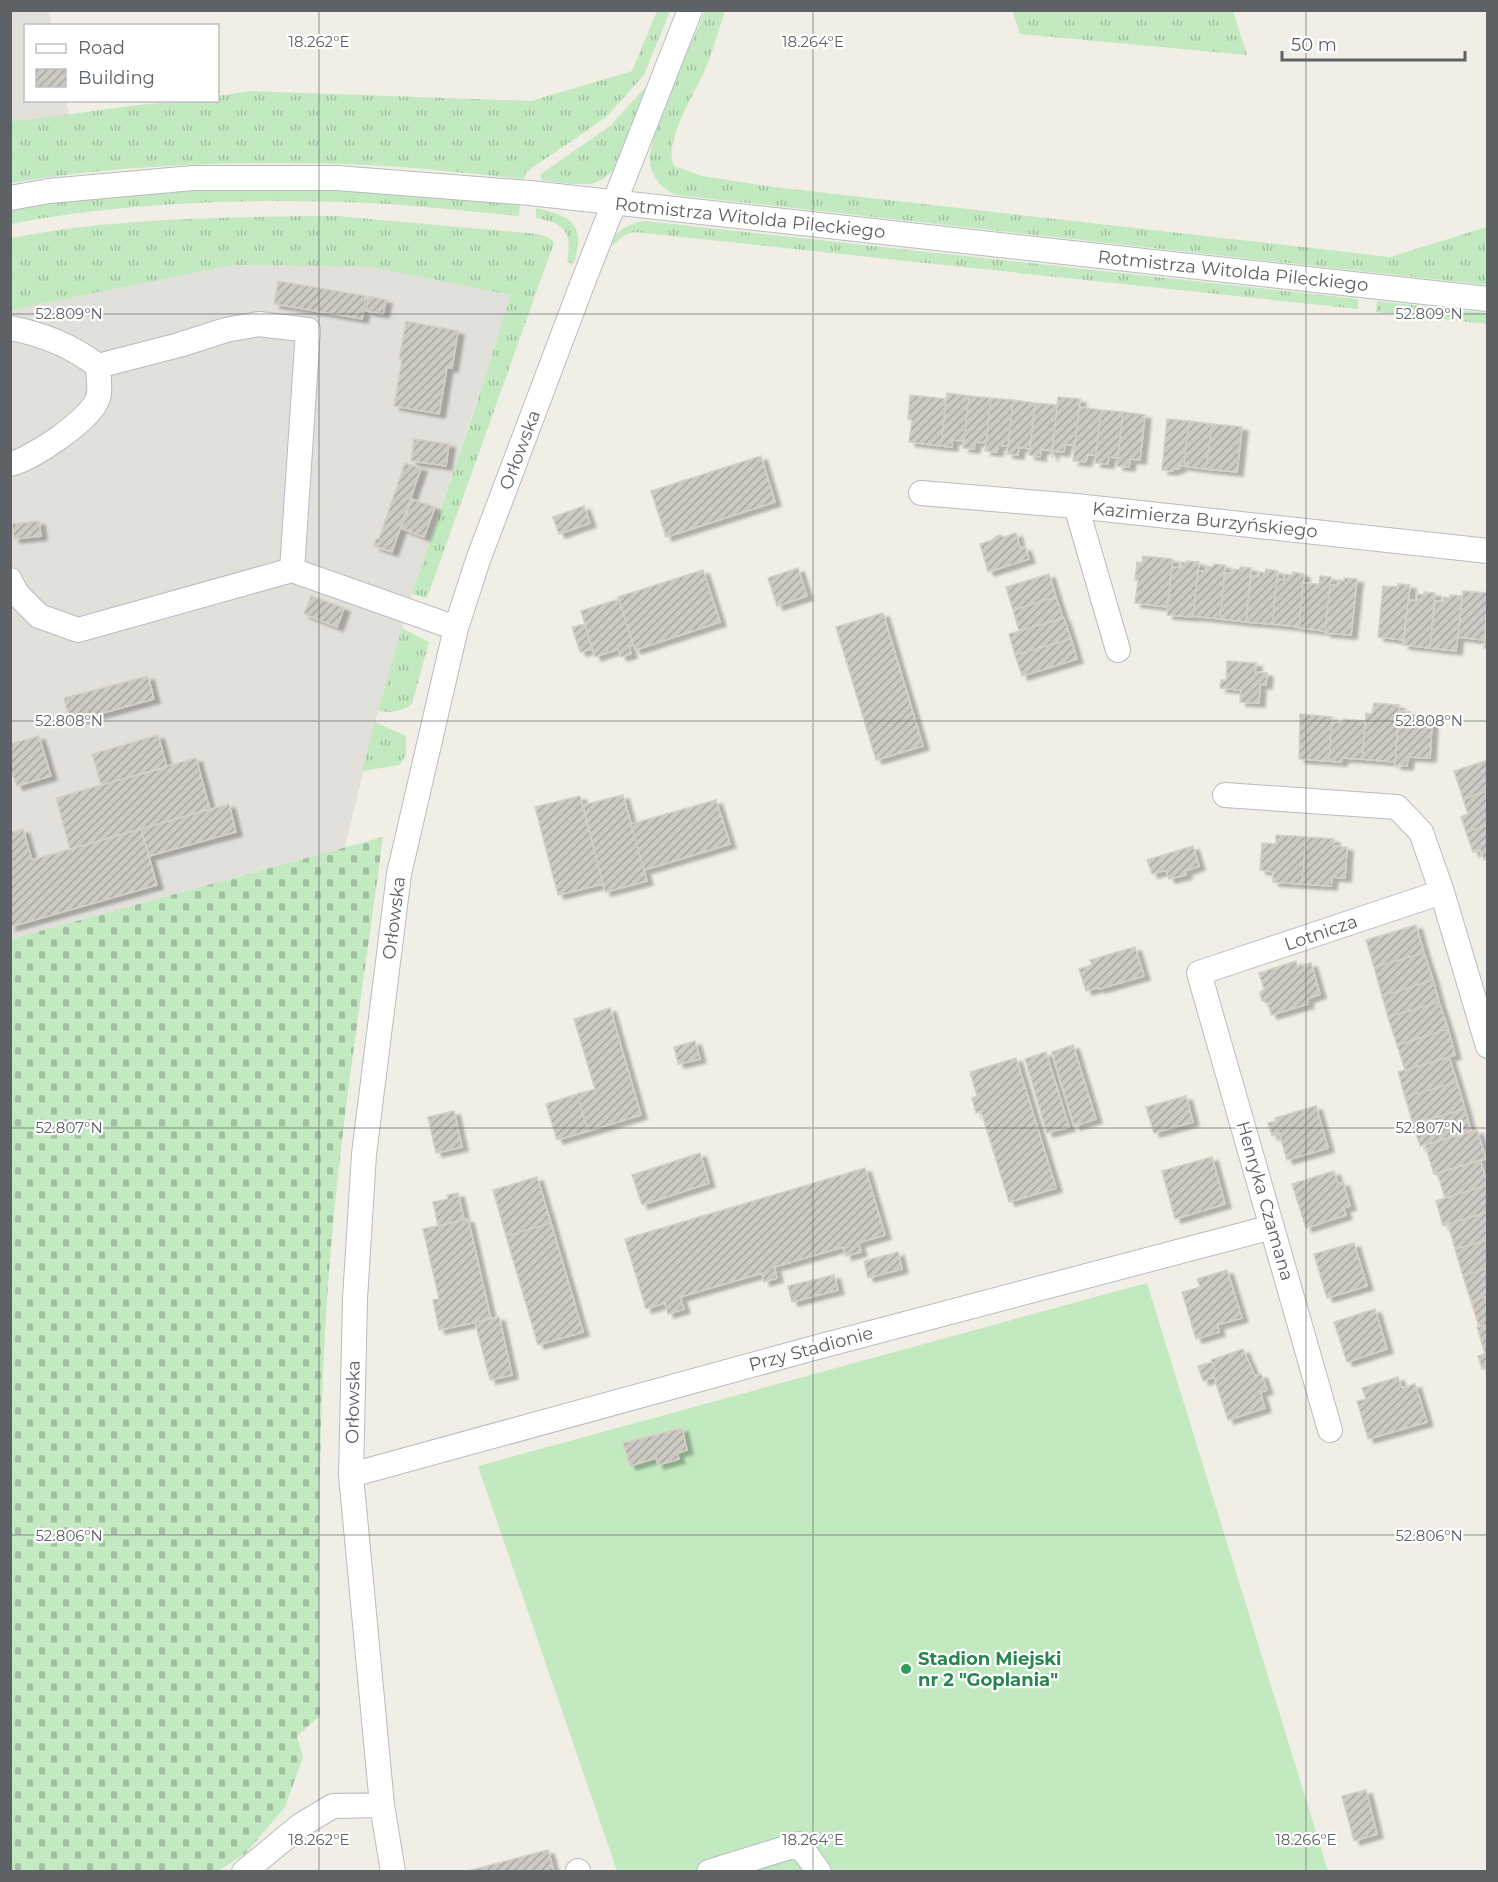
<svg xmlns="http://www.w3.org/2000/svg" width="1498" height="1882" font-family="Montserrat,sans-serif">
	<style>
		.industrial { fill: #e1e0da }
		.grass { fill: url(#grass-tufts) }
		.cemetery { fill: url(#cemetery-stones) }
		.pitch { fill: #c3e9c1 }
		.building { fill: url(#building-hatch); stroke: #d6d0c4; stroke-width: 1.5; filter: url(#shadow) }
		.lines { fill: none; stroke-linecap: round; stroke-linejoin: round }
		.minor-casing { stroke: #b8bcc0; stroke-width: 26 }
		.minor { stroke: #fff; stroke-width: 24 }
		.ticks { fill: none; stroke: #5d6267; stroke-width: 1.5; stroke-opacity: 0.45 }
		.leisure-dot { fill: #2e9e5b; stroke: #fff; stroke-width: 2 }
		.labels { text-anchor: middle; stroke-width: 4.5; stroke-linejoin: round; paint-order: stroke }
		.street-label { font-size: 18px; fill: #5d6267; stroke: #fff }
		.leisure-label { font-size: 18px; font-weight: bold; fill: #27864d; stroke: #fff; text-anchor: start }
		.ticks-label { font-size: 15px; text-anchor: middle; fill: #5d6267; stroke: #fff; stroke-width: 4.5; stroke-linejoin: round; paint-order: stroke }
	</style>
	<defs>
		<pattern id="grass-tufts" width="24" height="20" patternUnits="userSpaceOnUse" patternTransform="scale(1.5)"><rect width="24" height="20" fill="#c3e9c1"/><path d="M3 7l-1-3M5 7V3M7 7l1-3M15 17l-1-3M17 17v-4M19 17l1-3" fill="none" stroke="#a2c0a1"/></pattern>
		<pattern id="cemetery-stones" width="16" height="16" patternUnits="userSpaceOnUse" patternTransform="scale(1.5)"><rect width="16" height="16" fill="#c3e9c1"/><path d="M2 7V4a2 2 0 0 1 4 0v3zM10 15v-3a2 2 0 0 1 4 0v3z" fill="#a2c0a1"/></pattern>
		<pattern id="building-hatch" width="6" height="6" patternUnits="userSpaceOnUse" patternTransform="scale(1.5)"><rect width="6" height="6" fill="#ccc9c3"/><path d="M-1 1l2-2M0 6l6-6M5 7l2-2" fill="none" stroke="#a9a7a2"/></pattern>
		<filter id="shadow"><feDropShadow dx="6" dy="4" stdDeviation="1.5" flood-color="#0004"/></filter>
	</defs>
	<rect width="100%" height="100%" fill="#f1eee6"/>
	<path class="industrial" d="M11 11H49L52 25 26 26V100L66 101 69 116 11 121Z
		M233 265 372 267 512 295 412 594 378 711 345 847 11 939V310Z"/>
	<path class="grass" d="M1021 10 1233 11 1247 55 1020 34 1013 13Z
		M657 11H670L644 75 605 118 526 172 524 179C472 174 418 167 365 165 248 160 127 164 11 183V121C79 115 148 100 218 100V96L250 91 531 101 632 71Z
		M705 11H725C718 31 713 52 704 72 694 95 663 142 674 166L702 176 774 187 1390 257 1487 227V285L676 195C663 189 653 179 650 164 646 139 693 40 705 11Z
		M650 82 616 168 603 179 591 184H572L541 180V174L610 126Z
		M341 188 520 205 519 216C461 211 401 203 342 202 233 199 118 203 11 224V210C119 190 231 190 341 188Z
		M536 208C572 216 587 225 573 265L567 261C573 232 564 223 536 218Z
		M337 216 527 233C536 234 549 234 554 243L427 598 412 594 474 411 511 295 372 267 233 265 11 310V238C118 217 228 217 337 216Z
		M645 221 1358 299V309L634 232 623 236 608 249C613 232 627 224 645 221Z
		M1377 301 1487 313V324L1376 312Z
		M402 628 429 642 412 704C400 712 392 713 378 711Z
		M375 722 406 736V754L400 765 362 771Z"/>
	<path class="cemetery" d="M383 837C365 973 343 1109 331 1246 318 1402 318 1559 320 1716L297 1736 303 1757 285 1807 246 1853 218 1871H11V939Z"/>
	<path class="pitch" d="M1147 1283 1328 1871H617L478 1466Z"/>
	<path class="building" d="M278 281 366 296 362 319 274 304Z
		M369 296 386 300 383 314 366 311Z
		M406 321 458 331 452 368 447 367 439 414 394 406 402 359H399Z
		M947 393 969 396 964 441 952 440V447L941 446Z
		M910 395 946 399 941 446 909 442 912 420 908 419Z
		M969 396 991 398 986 443 975 442 974 449 963 448Z
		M1058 397 1080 399 1075 446 1065 444 1064 452 1052 451Z
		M991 398 1013 400 1008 446 998 445 997 452 985 451Z
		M1013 400 1035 403 1030 449 1019 447 1018 455 1007 454Z
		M1035 403 1057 405 1052 458 1051 451 1041 449 1040 457 1029 455Z
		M1079 407 1101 410 1096 455H1087L1086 462 1073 461Z
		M1101 410 1123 412 1118 458 1109 457 1108 464 1095 463Z
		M1123 412 1145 415 1140 460 1130 459 1129 467 1117 466Z
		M1167 419 1189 421 1184 466 1179 465V469H1173V471L1162 470Z
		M1189 421 1212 424 1206 469 1184 466Z
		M1212 424 1242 427 1237 472 1206 469Z
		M414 439 449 444 446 466 411 461Z
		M761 456 775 502 666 537 651 491Z
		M405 463 421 468 392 552 374 546 376 539H379Z
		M412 499 435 507 424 537 401 528Z
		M584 506 590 523 559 534 553 517Z
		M39 521 41 536 14 539 12 524Z
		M1016 533 1020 548 1025 547 1029 559 988 572 980 544 993 540 995 537 1000 535 1004 537Z
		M1143 556 1173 559 1167 607 1135 603 1138 580H1135L1137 562 1142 563Z
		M1187 561 1199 562 1193 617 1167 615 1172 567 1181 568V562L1186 563Z
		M1214 564 1225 565 1220 619 1193 616 1198 571 1207 572V566L1213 567Z
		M1240 567 1251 568 1246 622 1220 619 1225 573 1233 574V569L1240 570Z
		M798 568 807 596 777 606 768 578Z
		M1266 569 1278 571 1272 624 1246 622 1251 576 1259 577V572L1265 573Z
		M703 570 720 622 635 650 618 597Z
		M1293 572 1304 574 1299 627 1272 624 1277 579 1284 580 1285 574 1292 575Z
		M1049 574 1056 597 1013 610 1006 587Z
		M1320 576 1331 577 1325 631 1299 628 1303 583 1319 584Z
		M1344 578 1357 579 1351 635 1325 633 1330 585 1338 586 1339 580 1344 581Z
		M1398 584 1410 585 1404 640 1378 637 1383 586 1398 587Z
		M1463 591 1488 593 1484 640 1458 637Z
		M1424 592 1435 593 1430 648 1403 645 1408 600 1417 601V594L1424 595Z
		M1450 595 1462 596 1456 651 1430 648 1435 601 1443 602 1444 597 1450 598Z
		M311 596 344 608 337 627 304 614Z
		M1056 597 1063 618 1019 631 1013 610Z
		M619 599 633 645 629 646 631 654 621 657 618 649 595 657 581 611Z
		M1488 612V648H1484Z
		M883 613 923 746 876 760 836 627Z
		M1064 618 1071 639 1015 655 1009 634Z
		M585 624 592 649 580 652 572 627Z
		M1071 639 1077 659 1022 676 1015 655Z
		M1227 661 1256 663 1255 672 1267 673 1266 685 1260 684 1259 703 1240 702 1241 690 1220 688 1221 680H1226Z
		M148 676 154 699 70 722 64 698Z
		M1374 703 1399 705 1395 762 1362 759 1366 713 1372 714Z
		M1399 711 1410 712 1409 720 1432 722 1430 758 1408 757 1407 766 1395 765Z
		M1300 714 1332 717 1329 761 1299 759Z
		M1343 719 1365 721 1362 759 1342 758 1341 762 1329 761 1332 722 1343 723Z
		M158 735 167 767 101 785 92 754Z
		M39 736 51 776 17 786 10 767V744Z
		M196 758 210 809 70 849 56 798Z
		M1488 760V791L1463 799 1454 771Z
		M1488 791V825L1466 832 1461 817 1468 814 1463 799Z
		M623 795 647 881 605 892 583 805Z
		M580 796 603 884 558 895 535 807Z
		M716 800 730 844 644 870 631 824Z
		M229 804 236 832 149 856 141 829Z
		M1488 825V859L1484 860 1480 850 1473 852 1466 832Z
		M23 829 32 860 141 829 157 885 10 927V833Z
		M1276 835 1306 837 1302 884 1273 882V872L1260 870 1262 843 1276 844Z
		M1306 837 1334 839 1333 846 1347 847 1345 878 1332 877 1331 886 1302 884Z
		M1193 846 1199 866 1185 871 1186 875 1169 879 1166 870 1152 874 1147 860Z
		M1416 925 1424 953 1374 967 1366 940Z
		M1135 947 1144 976 1099 989V987L1086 991 1079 969 1092 965 1090 960Z
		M1424 953 1433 980 1382 996 1374 967Z
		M1296 961 1297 967 1311 963 1320 994 1307 999 1308 1004 1271 1015 1268 1003 1262 1001 1260 993 1264 989 1259 973Z
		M1433 980 1439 1002 1388 1017 1382 996Z
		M1439 1002 1448 1029 1397 1045 1388 1017Z
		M610 1008 641 1115 588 1131 577 1094 595 1089 574 1019Z
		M1448 1029 1455 1055 1405 1070 1397 1045Z
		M695 1041 700 1059 678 1064 674 1047Z
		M1073 1045 1096 1119 1074 1126 1052 1052Z
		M1046 1052 1069 1127 1047 1133 1025 1059Z
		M1449 1057 1457 1082 1405 1097 1398 1072Z
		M1016 1058 1056 1188 1009 1202 981 1111 976 1113 972 1098 977 1096 970 1072Z
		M1457 1082 1465 1109 1413 1124 1405 1097Z
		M577 1094 588 1131 557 1140 546 1104Z
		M1186 1096 1193 1122 1154 1133 1146 1107Z
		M1316 1106 1328 1148 1287 1160 1279 1133 1272 1136 1268 1123 1276 1121 1275 1118Z
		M1465 1109 1471 1131 1420 1146 1413 1124Z
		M454 1111 462 1147 436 1153 428 1117Z
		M1477 1130 1486 1159 1434 1174 1425 1145Z
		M700 1153 709 1183 642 1205 632 1175Z
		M1212 1157 1225 1204 1175 1219 1162 1171Z
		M1480 1160 1488 1185 1445 1198 1437 1173Z
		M865 1168 885 1235 858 1243 861 1252 846 1256 843 1247 774 1267 777 1278 764 1282 762 1273 680 1297 684 1309 668 1314 665 1303 646 1309 625 1239Z
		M1334 1171 1338 1184 1343 1182 1350 1206 1343 1208 1346 1215 1306 1228 1292 1184Z
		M537 1177 551 1223 506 1236 493 1190Z
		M1487 1185 1488 1212 1443 1226 1436 1201Z
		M458 1193 464 1220 438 1226 433 1202 448 1199 447 1195Z
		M1488 1212V1240L1455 1249 1448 1224Z
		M468 1219 491 1319 439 1330 433 1300 439 1299 423 1229Z
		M551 1223 583 1332 538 1345 506 1236Z
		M1488 1240V1268L1463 1276 1455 1249Z
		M1354 1243 1367 1286 1327 1298 1314 1254Z
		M898 1252 902 1269 868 1278 864 1261Z
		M1488 1268V1296L1471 1301 1463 1276Z
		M1227 1270 1242 1318 1217 1325 1219 1332 1196 1339 1182 1292 1200 1287 1197 1279Z
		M834 1275 838 1290 792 1302 788 1286Z
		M1488 1296V1324L1479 1327 1471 1301Z
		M1375 1309 1387 1349 1347 1362 1334 1322Z
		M499 1317 512 1375 490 1380 475 1322Z
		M1488 1324V1353L1485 1354 1477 1327Z
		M1243 1349 1255 1376 1261 1374 1267 1390 1260 1392 1265 1408 1228 1420 1213 1374 1216 1373 1211 1360Z
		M1488 1353V1367L1482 1369 1478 1356Z
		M1212 1362 1216 1373 1213 1374 1214 1377 1203 1381 1198 1366Z
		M1398 1377 1402 1388 1415 1384 1427 1422 1368 1439 1357 1401 1366 1399 1362 1388Z
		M682 1428 687 1450 677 1453 679 1459 658 1465 656 1458 630 1466 623 1443Z
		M1366 1790 1377 1834 1354 1841 1342 1796Z
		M548 1850 554 1872H464Z"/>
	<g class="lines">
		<defs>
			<path id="minor" d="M10 198 49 191 193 178H337L530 193 1488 299
				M10 328C43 334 72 346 98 366 98 375 101 389 98 398 92 419 31 460 10 464
				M98 366 179 345 226 330 259 324 308 330 292 570
				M921 493 1076 506 1488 551
				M1076 506 1118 650
				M10 580 17 594 39 616 78 630 292 570 456 628
				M1225 795 1397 807 1421 832 1442 892 1488 1046
				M1330 1430 1199 973 1442 892
				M351 1475 810 1349 1272 1227
				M578 1871V1872
				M244 1872 301 1825 333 1806 382 1805
				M393 1872 382 1805 351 1475 355 1299 364 1154 399 874 456 628 478 560 583 282 690 10
				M709 1872 799 1844 819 1872"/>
		</defs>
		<use href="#minor" class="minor-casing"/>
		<use href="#minor" class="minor"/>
	</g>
	<path class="ticks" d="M319 10V1872M813 10V1872M1306 10V1872M10 314H1488M10 721H1488M10 1128H1488M10 1535H1488"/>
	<circle class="leisure-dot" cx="906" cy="1669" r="6"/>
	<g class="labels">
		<g class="street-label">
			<text transform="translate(750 218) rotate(6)" y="6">Rotmistrza Witolda Pileckiego</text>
			<text transform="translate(1233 271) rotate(6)" y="6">Rotmistrza Witolda Pileckiego</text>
			<text transform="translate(520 450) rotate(-69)" y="6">Orłowska</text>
			<text transform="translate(1205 520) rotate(6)" y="6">Kazimierza Burzyńskiego</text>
			<text transform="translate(394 918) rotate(-83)" y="6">Orłowska</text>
			<text transform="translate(1321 933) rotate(-19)" y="6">Lotnicza</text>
			<text transform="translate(1265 1201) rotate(74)" y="6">Henryka Czamana</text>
			<text transform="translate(811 1349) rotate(-15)" y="6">Przy Stadionie</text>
			<text transform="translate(353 1402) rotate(-89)" y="6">Orłowska</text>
		</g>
		<g class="leisure-label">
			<text x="918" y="1665">Stadion Miejski<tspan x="918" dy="21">nr 2 "Goplania"</tspan></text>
		</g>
	</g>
	<g class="ticks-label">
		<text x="319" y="47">18.262°E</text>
		<text x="813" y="47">18.264°E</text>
		<text x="69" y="319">52.809°N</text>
		<text x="1429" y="319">52.809°N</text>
		<text x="69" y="726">52.808°N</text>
		<text x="1429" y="726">52.808°N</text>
		<text x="69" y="1133">52.807°N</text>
		<text x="1429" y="1133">52.807°N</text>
		<text x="69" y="1541">52.806°N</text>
		<text x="1429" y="1541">52.806°N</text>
		<text x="319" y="1845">18.262°E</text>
		<text x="813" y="1845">18.264°E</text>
		<text x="1306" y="1845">18.266°E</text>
	</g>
	<rect width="1498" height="1882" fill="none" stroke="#5d6267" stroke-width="24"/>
	<rect x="24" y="24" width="195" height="78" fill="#ffffff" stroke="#bec0c2" stroke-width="1.5"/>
	<rect x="36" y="44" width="30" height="9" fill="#ffffff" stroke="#bec0c2" stroke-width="1.5"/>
	<text x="78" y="54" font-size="18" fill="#5d6267">Road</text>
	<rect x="36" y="69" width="30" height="18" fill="url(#building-hatch)" stroke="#bec0c2" stroke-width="1.5"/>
	<text x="78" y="84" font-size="18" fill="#5d6267">Building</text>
	<path d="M1282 51v9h183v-9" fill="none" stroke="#5d6267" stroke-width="3"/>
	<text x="1291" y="51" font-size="18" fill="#5d6267" stroke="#ffffff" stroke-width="4.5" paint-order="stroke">50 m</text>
</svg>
